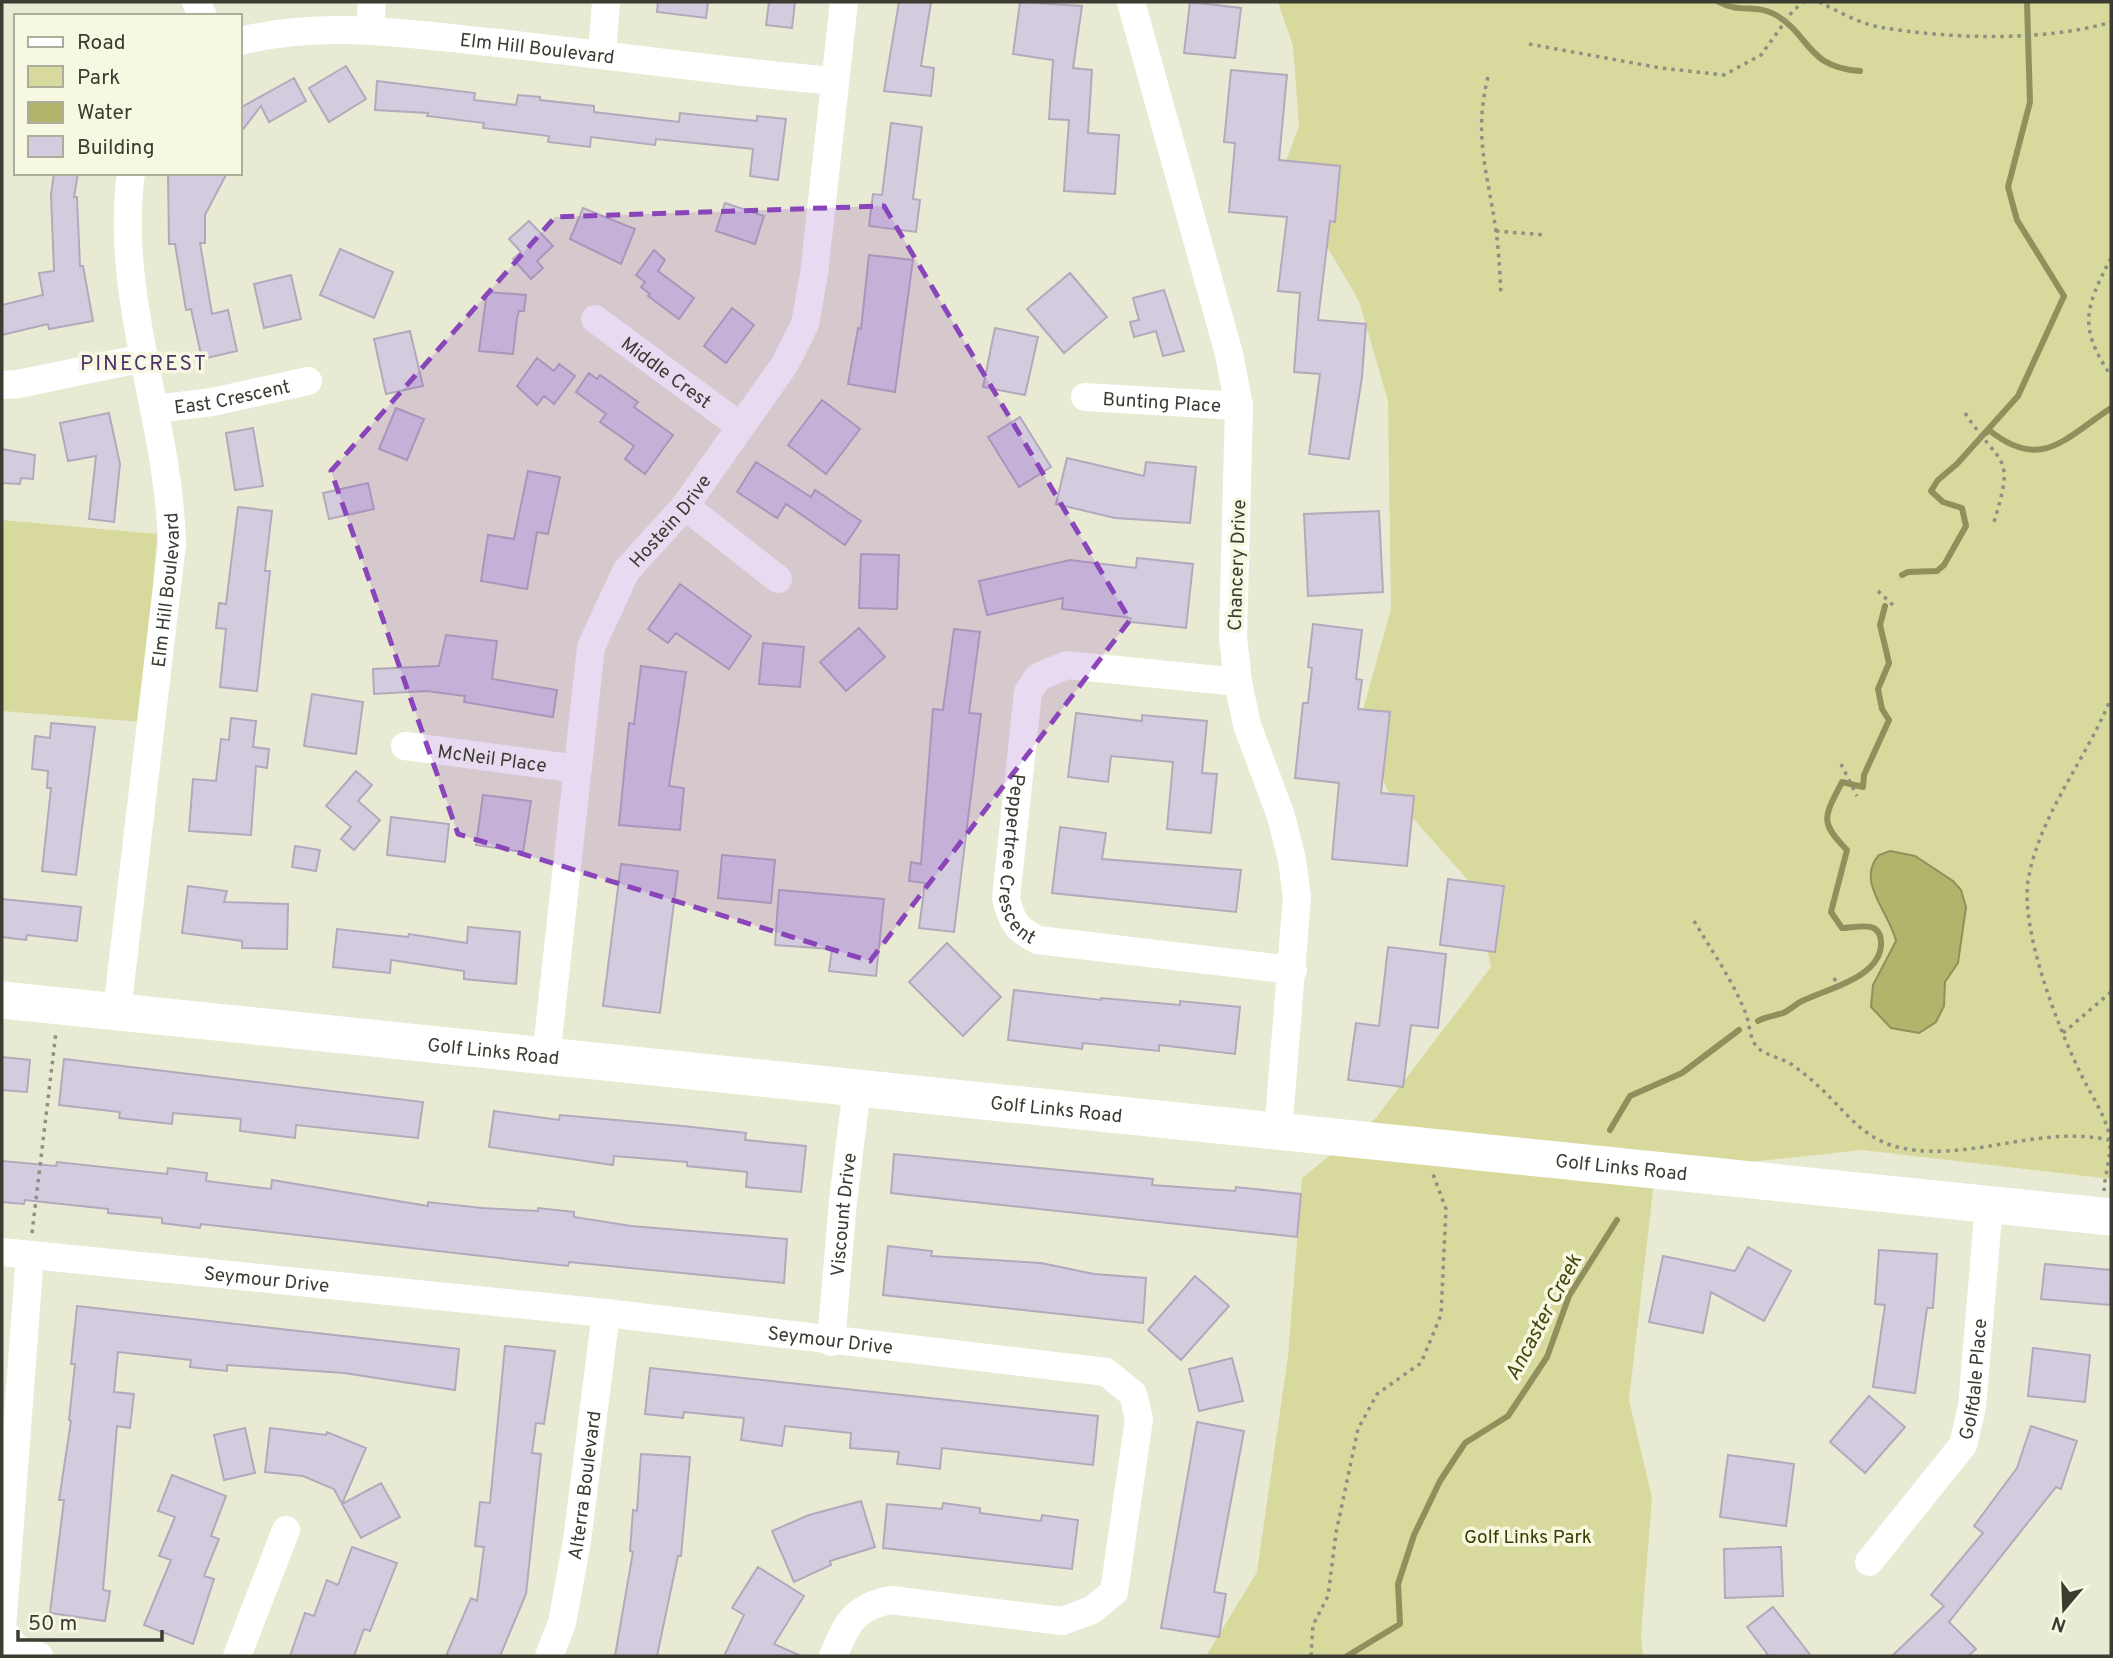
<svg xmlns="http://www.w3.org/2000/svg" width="2113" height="1658" font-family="Overpass,sans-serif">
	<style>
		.green { fill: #d8d99d }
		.water { fill: #b3b46c; stroke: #8f905b; stroke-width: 2 }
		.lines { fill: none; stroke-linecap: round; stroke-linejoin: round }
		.stream { stroke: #8f905b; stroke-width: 6 }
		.building { fill: #d5cbdf; stroke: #b3a9bc; stroke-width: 2 }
		.path { stroke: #8f9081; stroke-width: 3.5; stroke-dasharray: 3.5 5; stroke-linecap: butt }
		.minor { stroke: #fff; stroke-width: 28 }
		.major { stroke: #fff; stroke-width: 37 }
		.marked { fill: #8945b9; fill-opacity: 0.2; stroke: #8945b9; stroke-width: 5; stroke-dasharray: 14 9; stroke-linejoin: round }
		.labels { text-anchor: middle; stroke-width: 7; stroke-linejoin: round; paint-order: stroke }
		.street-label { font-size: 19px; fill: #3c3c33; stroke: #f7f8e1 }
		.park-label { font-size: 19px; fill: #3a3a00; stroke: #f7f8e1 }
		.neighbourhood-label { font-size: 21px; letter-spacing: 2px; fill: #51316a; stroke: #f7f8e1 }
		.water-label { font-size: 21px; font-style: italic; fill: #46450d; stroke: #f7f8e1 }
	</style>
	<rect width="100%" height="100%" fill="#e9ead4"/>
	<path class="green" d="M1278 2H2111V1179L1862 1150 1655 1172 1629 1400 1652 1498 1641 1636 1643 1656H1206L1257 1572 1288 1356 1302 1178 1375 1119 1491 967 1475 888 1386 788 1363 710 1391 609 1388 401 1359 301 1302 204 1286 161 1299 126 1293 46Z
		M2 520 157 534 142 722 2 711Z"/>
	<path class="water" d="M1890 851 1915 856 1953 881 1961 890 1966 907 1958 963 1945 982 1944 1006 1936 1022 1919 1033 1891 1028 1871 1007 1873 985 1896 941C1890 913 1855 881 1879 855Z"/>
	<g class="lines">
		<path class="stream" d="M1719 2C1740 14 1755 3 1776 15 1811 36 1806 67 1860 71
			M1986 433 1989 430C2041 472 2064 439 2111 408
			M1956 465 2018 396 2064 296 2017 220 2008 187 2030 102 2027 2
			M1902 575 1908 572 1937 571 1944 565 1966 526 1962 508 1943 502 1931 491 1938 480 1957 464
			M1758 1021C1766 1016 1775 1016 1783 1013 1790 1010 1796 1004 1802 1001 1826 989 1883 977 1881 942 1880 919 1856 928 1842 928L1831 912 1847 850C1818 821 1825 816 1842 782L1863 787 1864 775 1889 720 1882 709 1878 689 1889 663 1880 625 1885 606
			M1610 1130 1630 1096 1682 1073 1739 1030
			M1347 1656 1400 1624 1398 1584 1414 1535 1440 1481 1465 1443 1508 1416 1547 1357 1569 1296 1617 1220"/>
	</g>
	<path class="building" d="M658 2H708L706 18 657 12Z
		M769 2H795L792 28 766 25Z
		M899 2H931L921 66 934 68 931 96 884 91Z
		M1020 2 1082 6 1073 68 1092 70 1088 133 1119 135 1115 194 1064 191 1069 120 1049 119 1053 60 1013 54Z
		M1190 2 1241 8 1235 58 1184 53Z
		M346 66 366 99 329 122 309 88Z
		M1231 70 1287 75 1279 160 1340 166 1335 222 1330 221 1318 320 1366 324 1362 377 1349 459 1309 454 1320 374 1294 372 1300 293 1278 291 1287 217 1229 212 1235 143 1224 142Z
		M294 78 306 101 269 122 261 106 240 133V108Z
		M377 81 475 93 474 100 516 105 518 95 540 97V100L594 106V112L679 122 680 113 757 121V116L786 119 778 180 750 176 753 149 656 139 655 145 591 137 590 147 548 142 549 136 483 128 484 123 427 116 428 113 375 110Z
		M891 123 922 127 913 199 920 200 916 232 869 226 873 194 882 195Z
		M54 173H78L74 197H77L80 266H83L93 321 49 329 48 324 2 335V305L43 295 39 273 54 271 51 195Z
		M168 173H227L205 215V243H200L212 314 228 310 237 351 202 359 191 309 186 310 175 244H169Z
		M725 203 764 216 755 244 716 231Z
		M583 208 635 229 621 264 570 239Z
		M529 221 553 246 537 261 543 268 531 279 513 259 521 252 509 239Z
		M340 249 393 272 374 318 320 295Z
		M654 250 665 260 658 271 694 298 679 319 648 296 650 294 641 287 645 282 636 275Z
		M869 255 913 260 895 392 848 384 858 328 861 329Z
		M1070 273 1107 317 1064 353 1027 309Z
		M291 275 301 319 264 328 254 284Z
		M1164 290 1184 351 1163 356 1156 331 1134 337 1130 322 1139 320 1133 298Z
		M487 292 526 295 524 311H519L517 318 513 354 479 351Z
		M732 308 754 325 726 363 704 346Z
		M995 328 1038 337 1025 395 983 387Z
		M410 331 423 386 386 394 374 339Z
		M537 358 554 371 559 364 575 376 554 404 544 396 537 405 517 386Z
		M589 373 597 379 600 375 638 402 634 407 673 435 645 474 625 459 634 446 600 422 606 414 576 392Z
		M822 400 860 429 826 474 788 445Z
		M396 408 424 419 407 460 379 449Z
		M109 413 120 464 114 522 89 519 96 456 68 461 60 423Z
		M1020 417 1051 467 1019 487 988 437Z
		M253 428 263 486 235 490 226 433Z
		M2 449 35 455 33 479 21 478 20 484 2 483Z
		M1067 458 1144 476 1146 462 1196 467 1190 523 1115 518 1056 504Z
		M756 462 811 497 815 490 861 521 845 545 786 504 777 518 737 492Z
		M528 471 560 477 548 534 537 532 527 589 481 581 488 535 514 539Z
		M368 483 374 509 329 519 323 493Z
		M238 507 272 511 265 571H270L257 691 220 687 226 629 216 628 219 603 226 604Z
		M1379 511 1383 592 1308 596 1304 514Z
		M861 554 899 555 897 609 859 608Z
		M1137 558 1193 564 1186 628 1130 622 1131 618 1062 609 1063 598 987 615 979 581 1070 560 1136 568Z
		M680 584 751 636 729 669 676 633 668 643 648 629Z
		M1313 624 1362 630 1356 679 1362 680 1358 709 1390 712 1381 793 1414 796 1407 866 1332 859 1339 783 1295 778 1303 703H1308L1312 668 1308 667Z
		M859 628 885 657 846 691 820 662Z
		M954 629 980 632 969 713 981 714 954 932 919 928 925 883 909 881 911 862 921 864 933 709 943 710Z
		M446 635 497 641 492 679 557 690 553 717 464 702 465 696 427 691 374 694 373 669 439 666Z
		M763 643 804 647 800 687 759 684Z
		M641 666 686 672 669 786 684 788 680 830 619 825 629 723 634 724Z
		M312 694 363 702 356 754 304 746Z
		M1076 713 1142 721V715L1207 721 1202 773 1217 774 1211 833 1167 829 1173 762 1111 756 1108 782 1068 777Z
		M231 718 256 721 253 747 269 749 267 768 256 766 251 835 189 831 193 779 216 781 221 739 229 740Z
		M51 723 95 727 76 875 42 871 51 788H47L48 771 32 769 35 736 50 738Z
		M356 771 372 785 358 801 380 820 354 850 341 839 351 827 326 806Z
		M483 795 531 801 523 852 476 845Z
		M391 817 449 824 445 862 387 855Z
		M1060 827 1106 833 1102 859 1241 870 1236 912 1052 893Z
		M295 846 320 850 316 871 292 867Z
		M722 855 775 860 771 903 718 898Z
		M621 864 678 871 660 1013 603 1006Z
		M1448 879 1504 886 1495 952 1440 945Z
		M188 886 227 891 224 902 288 904 287 949 242 948V941L182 933Z
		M779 890 884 899 876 976 829 971 832 949 775 945Z
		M2 899 81 907 77 941 27 935 26 940 2 937Z
		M468 927 520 932 516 984 464 979V971L391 960 390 973 333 967 337 929 408 937 409 934 467 943Z
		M947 943 1001 997 963 1036 909 982Z
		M1388 947 1446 954 1438 1028 1411 1025 1403 1087 1348 1080 1356 1023 1379 1026Z
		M1014 990 1101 1000V998L1180 1005V1001L1240 1007 1235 1054 1159 1045V1051L1083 1043 1082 1049 1008 1040Z
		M2 1057 30 1060 27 1092 2 1090Z
		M64 1059 423 1102 418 1138 296 1125 295 1138 240 1131 241 1119 173 1113 172 1124 119 1118 120 1112 59 1105Z
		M494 1111 559 1120 560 1115 683 1126 746 1133 745 1140 806 1146 801 1192 746 1187 747 1172 687 1166V1162L614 1156 613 1165 489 1147Z
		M894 1154 1153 1179 1152 1185 1235 1191 1236 1187 1301 1194 1297 1237 891 1193Z
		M2 1161 56 1166 57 1162 167 1174 168 1168 207 1173 206 1181 271 1189 272 1180 428 1206V1202L482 1208 538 1211V1208L574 1212V1217L631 1226 787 1239 784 1283 569 1262 568 1266 201 1224 200 1228 162 1223V1218L108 1213V1209L25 1200 24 1204 2 1202Z
		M888 1246 932 1251 931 1256 1041 1263 1094 1274 1146 1278 1143 1323 883 1295Z
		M1748 1247 1791 1271 1764 1321 1711 1292 1703 1333 1649 1322 1663 1256 1735 1271Z
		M1879 1250 1937 1254 1933 1308H1927L1915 1393 1873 1387 1885 1305 1875 1304Z
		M2045 1264 2111 1270 2110 1305 2041 1299Z
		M1195 1276 1229 1306 1181 1360 1148 1330Z
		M77 1306 459 1349 455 1390 344 1373 227 1365V1371L190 1367 191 1360 118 1352 114 1392 134 1394 130 1428 117 1426 103 1590 110 1591 105 1621 50 1613 64 1500H59L71 1421 69 1420 75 1364H71Z
		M505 1346 555 1351 544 1424 536 1423 532 1453 541 1454 526 1594 500 1656H446L471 1598 477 1601 484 1547 475 1546 480 1502 490 1503Z
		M2033 1348 2090 1355 2085 1402 2028 1396Z
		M1232 1358 1243 1401 1199 1411 1189 1369Z
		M650 1368 1098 1416 1093 1465 942 1448 940 1469 897 1464 899 1452 850 1448 851 1433 785 1426 782 1446 741 1440 744 1418 684 1412 683 1418 645 1414Z
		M1869 1396 1905 1427 1865 1473 1830 1442Z
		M1197 1422 1244 1431 1214 1592 1226 1594 1219 1637 1161 1628Z
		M2031 1426 2077 1441 2061 1489 2056 1487 1949 1622 1976 1649 1968 1656H1892L1944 1606 1931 1595 1983 1533 1974 1526 2017 1468Z
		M245 1428 255 1473 224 1480 214 1435Z
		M270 1428 326 1435 327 1432 366 1448 342 1504 334 1489 303 1476 265 1472Z
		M641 1454 690 1457 681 1556H678L657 1656H615L633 1552 630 1551 633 1510 637 1511Z
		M1728 1455 1794 1464 1786 1526 1720 1517Z
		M172 1475 226 1496 211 1536 219 1539 204 1576 214 1579 193 1644 144 1625 171 1560 159 1556 175 1517 158 1511Z
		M381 1483 400 1517 361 1538 342 1504Z
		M861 1501 875 1547 830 1561 831 1565 794 1582 772 1531 809 1515Z
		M943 1503 980 1508V1513L1041 1521 1042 1515 1078 1520 1072 1569 883 1548 887 1504 942 1509Z
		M352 1547 397 1563 370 1631 364 1629 354 1656H290L305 1613 314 1616 327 1580 338 1585Z
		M1781 1547 1783 1596 1725 1598 1724 1549Z
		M758 1567 804 1596 774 1644 801 1656H724L744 1615 732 1608Z
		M1773 1607 1811 1656H1769L1747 1627Z"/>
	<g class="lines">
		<path class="path" d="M1819 2C1838 11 1858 23 1879 27 1948 39 2045 42 2111 22
			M1529 44 1661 68 1724 75 1761 55 1792 12 1803 2
			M1488 77C1473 137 1488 173 1496 231 1499 253 1500 275 1501 296
			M1496 231 1544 235
			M2111 258C2085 308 2078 327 2111 376
			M1965 413C2002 469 2016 452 1993 525
			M1878 591 1895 607
			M1841 764 1857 796
			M1694 921C1712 951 1733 981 1746 1014 1750 1025 1749 1039 1758 1048 1767 1056 1782 1058 1791 1064 1856 1109 1854 1155 1946 1151 2002 1148 2054 1128 2109 1140
			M1834 978 1841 991
			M2063 1033 2111 992
			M2104 1191C2105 1172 2113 1151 2109 1133 2103 1111 2088 1090 2079 1070 2057 1025 2021 931 2028 881 2039 815 2086 760 2111 698
			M32 1233 56 1032
			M1311 1656 1313 1625 1328 1596 1336 1533 1358 1429 1377 1394 1421 1363 1441 1315 1446 1209 1433 1174"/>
		<g class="minor">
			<path d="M196 2 203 16"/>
			<path d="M1131 2 1229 354 1239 406 1233 637 1238 682 1247 725 1281 816 1292 860 1297 897 1278 1132"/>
			<path d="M370 29 372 2"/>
			<path id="s1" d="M240 41C326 20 411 34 498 43 610 55 722 72 835 81"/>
			<path d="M602 54 606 2"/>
			<path id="s2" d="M595 319 740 426"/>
			<path d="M2 385 18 384 144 358"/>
			<path id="s3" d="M1085 397 1239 406"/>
			<path id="s4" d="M156 409 212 402 308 381"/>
			<path d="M685 506 778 579"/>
			<path id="s5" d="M1238 682 1067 665 1038 677 1028 692 1006 898C1011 921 1017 930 1038 940L1293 970"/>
			<path id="s6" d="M405 746 578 769"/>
			<path id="s7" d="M117 1011 172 544C169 419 114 299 131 173"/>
			<path id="s8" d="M546 1058 591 647 626 571 685 506 785 364 805 324 814 274 844 2"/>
			<path id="s9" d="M2 1252 606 1313 1106 1372 1133 1394 1139 1419 1114 1592 1092 1610 1062 1621 891 1600C854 1607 847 1623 833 1656"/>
			<path d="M30 1255 2 1629 18 1651 39 1656"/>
			<path id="s10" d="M831 1342 843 1201 857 1088"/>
			<path id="s11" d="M1869 1562 1963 1445 1972 1407 1989 1205"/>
			<path d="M237 1656 286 1530"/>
			<path id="s12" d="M549 1656 562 1623 577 1541 606 1313"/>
		</g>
		<path class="major" id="s13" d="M2 1000 2111 1217"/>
	</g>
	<path class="marked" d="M884 206 1130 620 870 961 458 834 331 471 555 217Z"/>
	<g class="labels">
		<g class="street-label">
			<text dy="7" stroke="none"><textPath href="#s1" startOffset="299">Elm Hill Boulevard</textPath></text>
			<text dy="7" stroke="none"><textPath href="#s2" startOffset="89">Middle Crest</textPath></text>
			<text dy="7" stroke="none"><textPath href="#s4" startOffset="77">East Crescent</textPath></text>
			<text dy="7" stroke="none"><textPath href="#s3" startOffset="77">Bunting Place</textPath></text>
			<text dy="7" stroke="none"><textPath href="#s8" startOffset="564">Hostein Drive</textPath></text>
			<text transform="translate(1236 565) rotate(-88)" y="7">Chancery Drive</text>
			<text dy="7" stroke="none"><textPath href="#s7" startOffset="424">Elm Hill Boulevard</textPath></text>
			<text dy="7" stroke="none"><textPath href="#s6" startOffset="88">McNeil Place</textPath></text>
			<text dy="7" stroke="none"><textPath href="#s5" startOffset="392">Peppertree Crescent</textPath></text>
			<text dy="7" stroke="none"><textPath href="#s13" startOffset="494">Golf Links Road</textPath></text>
			<text dy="7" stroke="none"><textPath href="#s13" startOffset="1060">Golf Links Road</textPath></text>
			<text dy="7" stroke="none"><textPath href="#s13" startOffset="1628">Golf Links Road</textPath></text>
			<text dy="7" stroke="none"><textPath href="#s10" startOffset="128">Viscount Drive</textPath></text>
			<text dy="7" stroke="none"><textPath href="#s9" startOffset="266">Seymour Drive</textPath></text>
			<text dy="7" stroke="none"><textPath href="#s9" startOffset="833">Seymour Drive</textPath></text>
			<text dy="7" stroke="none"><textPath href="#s11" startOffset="217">Golfdale Place</textPath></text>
			<text dy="7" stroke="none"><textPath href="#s12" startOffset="175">Alterra Boulevard</textPath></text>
		</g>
		<g class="park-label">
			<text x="1528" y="1543">Golf Links Park</text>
		</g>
		<g class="neighbourhood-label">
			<text x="144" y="370">PINECREST</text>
		</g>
		<g class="water-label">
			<text transform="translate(1543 1317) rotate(-62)" y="7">Ancaster Creek</text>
		</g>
	</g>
	<rect width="2113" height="1658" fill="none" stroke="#3c3c33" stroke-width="7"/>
	<rect x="14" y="14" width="228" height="161" fill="#f7f8e1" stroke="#acad9b" stroke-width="2"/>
	<rect x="28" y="37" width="35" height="10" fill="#ffffff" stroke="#acad9b" stroke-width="2"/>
	<text x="77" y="49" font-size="21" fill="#3c3c33">Road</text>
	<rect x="28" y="66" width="35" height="21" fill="#d8d99d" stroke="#acad9b" stroke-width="2"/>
	<text x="77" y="84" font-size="21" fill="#3c3c33">Park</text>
	<rect x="28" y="102" width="35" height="21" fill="#b3b46c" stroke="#acad9b" stroke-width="2"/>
	<text x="77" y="119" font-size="21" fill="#3c3c33">Water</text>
	<rect x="28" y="136" width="35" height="21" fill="#d5cbdf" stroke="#acad9b" stroke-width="2"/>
	<text x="77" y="154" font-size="21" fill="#3c3c33">Building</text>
	<g transform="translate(2064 1609) rotate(199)" stroke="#f7f8e1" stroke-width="5" paint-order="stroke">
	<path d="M0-5L12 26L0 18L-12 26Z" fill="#3c3c33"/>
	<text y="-10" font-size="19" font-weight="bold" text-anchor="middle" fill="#3c3c33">N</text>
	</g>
	<path d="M18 1630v10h144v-10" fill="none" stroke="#3c3c33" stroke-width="3.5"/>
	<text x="28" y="1630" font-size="21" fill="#3c3c33" stroke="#f7f8e1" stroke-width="5" paint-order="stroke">50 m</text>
</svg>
